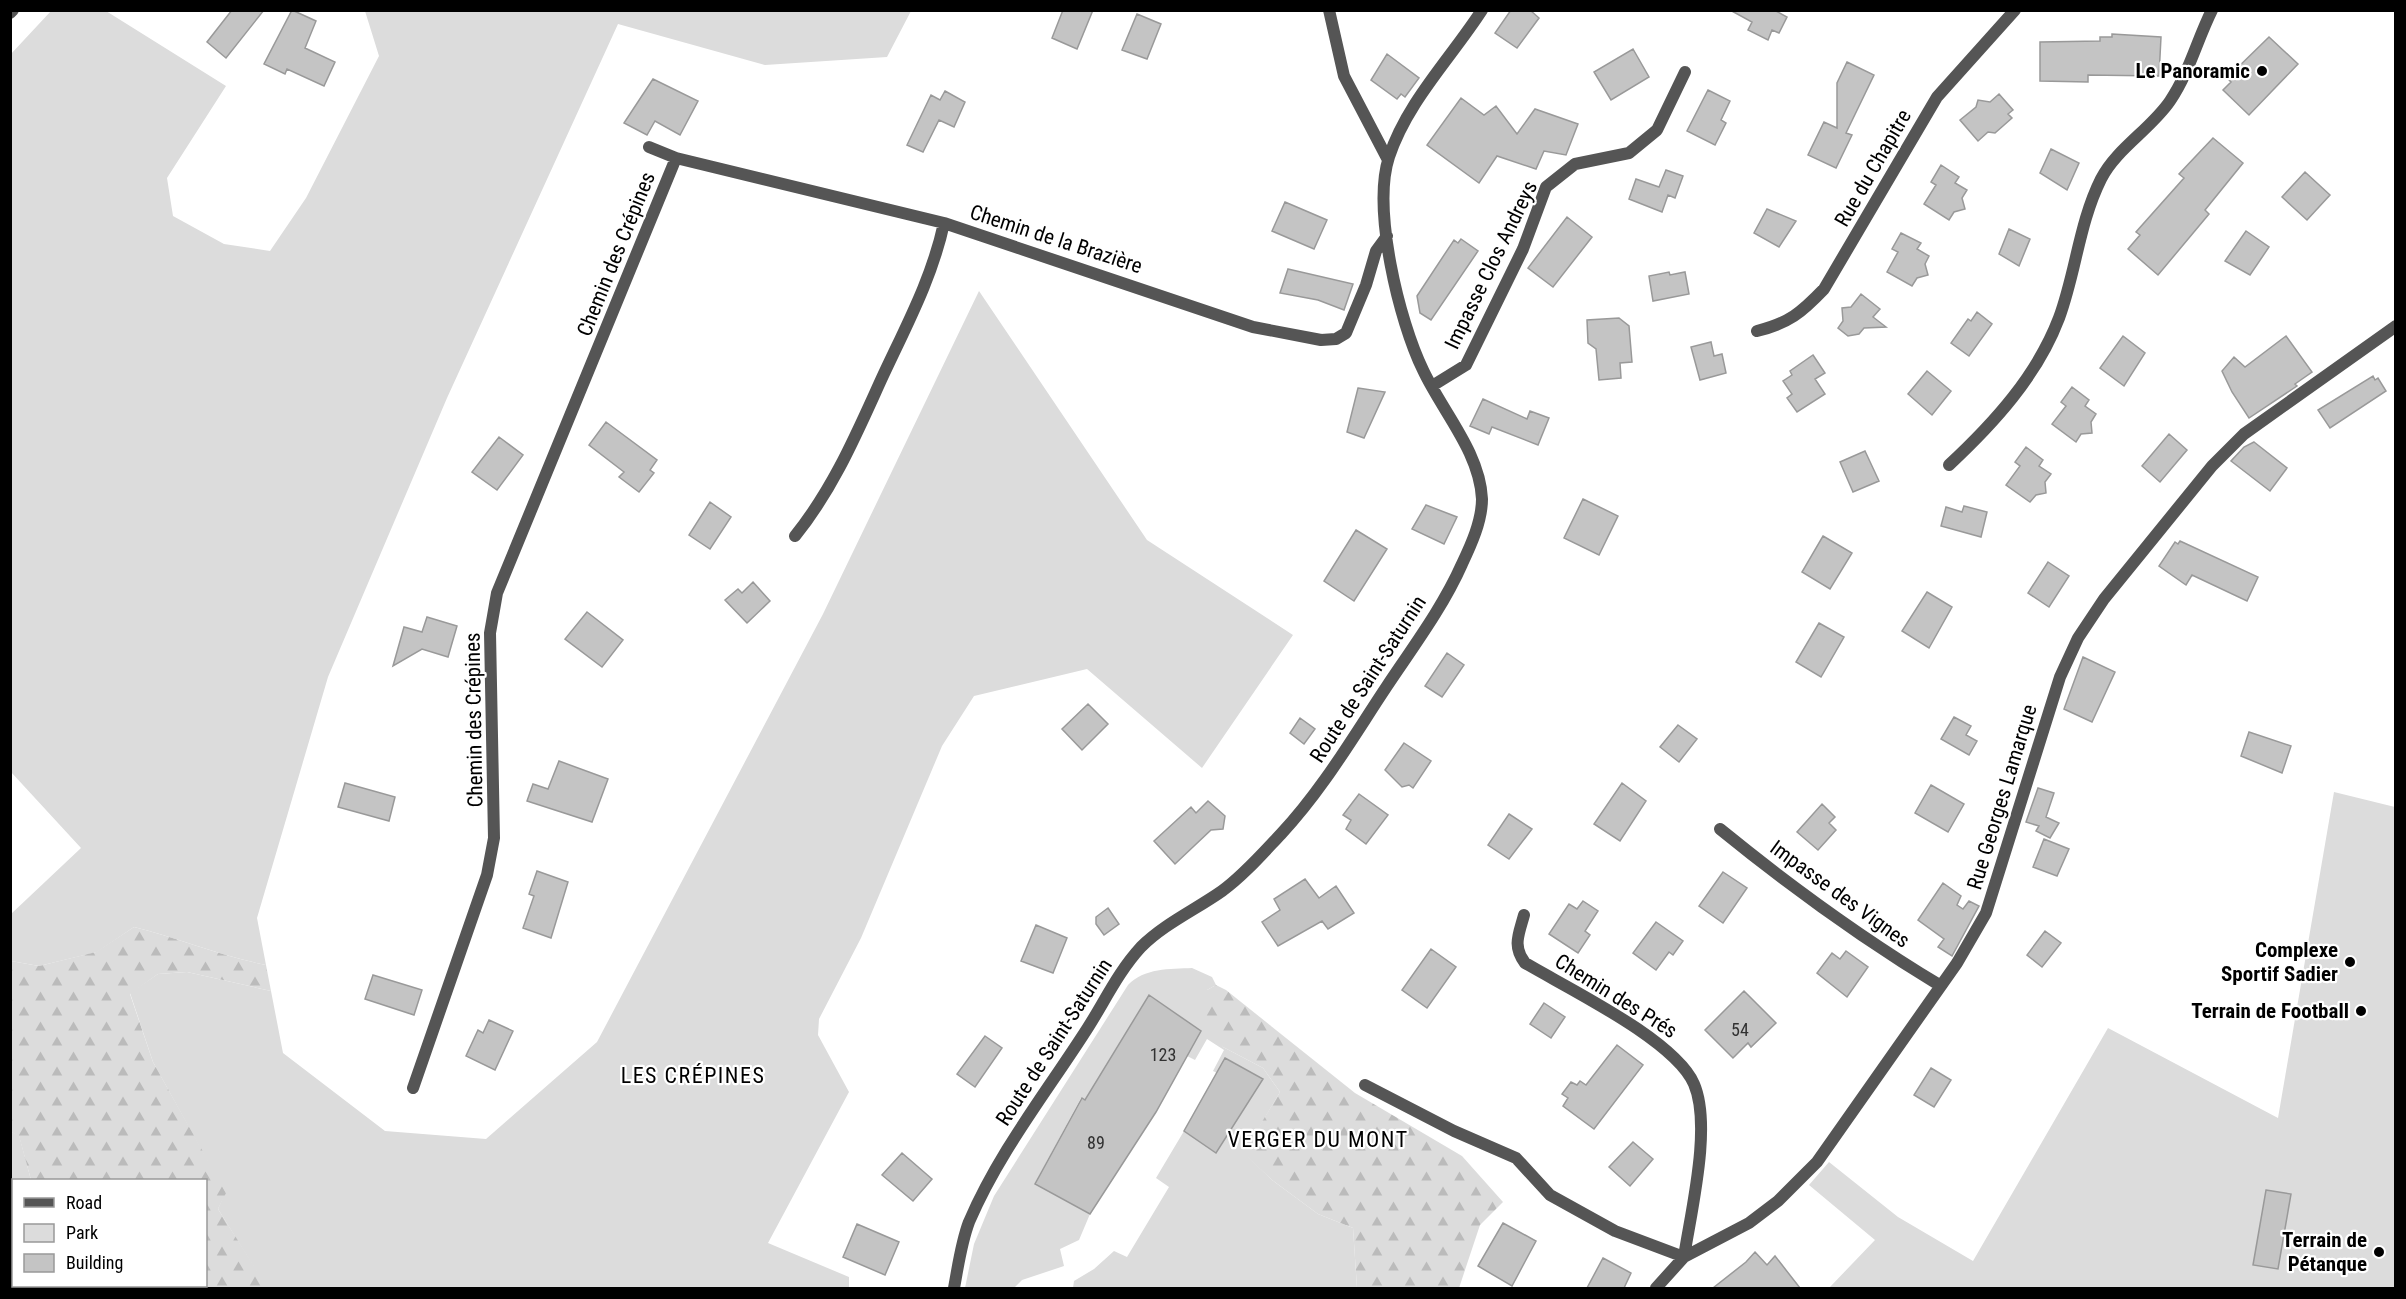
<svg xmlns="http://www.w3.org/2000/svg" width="2406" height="1299" font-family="'Roboto Condensed',sans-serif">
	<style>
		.green { fill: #dcdcdc }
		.forest { fill: url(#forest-firs) }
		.building { fill: #c4c4c4; stroke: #999; stroke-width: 1.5 }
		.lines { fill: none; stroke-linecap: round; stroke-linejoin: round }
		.street { stroke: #555; stroke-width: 12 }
		.poi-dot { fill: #000; stroke: #fff; stroke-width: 2 }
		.labels { text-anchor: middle; stroke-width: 4.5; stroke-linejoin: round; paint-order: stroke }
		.number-label { font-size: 18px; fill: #313131 }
		.poi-label { font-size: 21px; font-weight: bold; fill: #000; stroke: #fff; text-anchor: end }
		.street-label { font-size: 21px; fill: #000; stroke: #fff }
		.neighbourhood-label { font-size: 22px; letter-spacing: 1.5px; fill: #000; stroke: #fff }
	</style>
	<defs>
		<pattern id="forest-firs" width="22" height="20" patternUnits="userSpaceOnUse" patternTransform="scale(1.5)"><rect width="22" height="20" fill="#dcdcdc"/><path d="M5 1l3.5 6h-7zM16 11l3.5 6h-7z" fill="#bbb"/></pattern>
	</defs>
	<rect width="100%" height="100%" fill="#fff"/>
	<path class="green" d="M51 11H106L226 86 167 178 173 216 224 244 270 251 306 198 379 56 365 11H911L887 57 765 65 618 24 447 398 328 677 257 918 266 965C221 956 178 938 134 927L97 952 39 966 11 961V914L81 848 11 772 10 55Z
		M979 291 1147 540 1293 635 1202 768 1087 669 974 696 942 746 861 938 819 1019 818 1035 849 1092 768 1243 849 1277V1288H267L218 1209 225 1193 153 1062 130 993 158 974 187 972 271 991 283 1053 385 1131 486 1139 597 1042 823 614Z
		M2334 792 2395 807V1288H1829L1875 1240 1809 1185 1829 1162 1898 1217 1973 1261 2108 1028 2278 1118Z
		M1192 968 1212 977 1216 985 1207 990 1223 1047 1263 1068 1280 1092 1244 1153 1272 1180 1318 1214 1353 1228 1357 1288H1073L1074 1281 1094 1269 1114 1251 1127 1257 1169 1187 1156 1178 1184 1131 1216 1153 1263 1079 1226 1058 1217 1073 1213 1071 1224 1050 1207 1039 1195 1060 1187 1056 1201 1031 1149 995 1085 1100 1081 1098 1035 1183 1090 1214 1079 1240 1060 1249 1064 1266 1022 1280 1014 1288H965L974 1244 994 1196 1128 985C1144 968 1170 969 1192 968Z
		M11 1132 19 1135 31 1180H14V1248L11 1250Z"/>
	<path class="forest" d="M134 927C178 938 221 956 266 965L271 991 187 972 158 974 130 994 153 1062 226 1193 218 1209 268 1288H11V1250L13 1248 14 1286H206V1180H31L19 1136 11 1132V961L39 966 96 952Z
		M1216 985 1226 990 1355 1093 1462 1156 1503 1202 1480 1225 1459 1288H1357L1353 1228 1318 1214 1272 1180 1243 1153 1280 1092 1263 1068 1223 1047 1206 1021 1207 990Z"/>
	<path class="building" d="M232 10H264L226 58 207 42Z
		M292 10 316 21 305 48 335 62 324 86 287 69 285 74 264 64Z
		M1063 10H1093L1077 49 1052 38Z
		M1511 10H1530L1539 18 1517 48 1495 33Z
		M1730 10H1774L1787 17 1779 33 1772 30 1768 40 1748 30 1752 22Z
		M1137 14 1161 24 1147 59 1122 50Z
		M2112 34 2161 37 2159 76 2088 75V82L2040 81V42L2100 41V37H2112Z
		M2269 37 2298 64 2249 115 2223 90 2231 82 2227 78Z
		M1633 49 1649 77 1611 100 1594 72Z
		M1387 54 1419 78 1405 97 1401 94 1397 99 1371 80Z
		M1847 62 1874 75 1846 133 1852 135 1836 168 1808 155 1824 122 1837 128V83Z
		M653 79 698 101 680 135 655 121 647 135 624 123Z
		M1708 90 1730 101 1721 120 1726 123 1715 145 1687 131Z
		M945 91 965 102 954 127 939 120 923 152 907 145 931 95 940 100Z
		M1999 94 2013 110 2008 114 2012 118 1995 133 1988 132 1978 141 1960 120 1976 107 1978 100 1990 102Z
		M1461 98 1484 115 1496 106 1517 134 1535 109 1578 124 1566 155 1544 151 1536 169 1497 156 1479 183 1427 145Z
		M2213 138 2243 163 2205 210 2209 214 2158 275 2128 249 2140 235 2136 232 2184 178 2179 174Z
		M2051 149 2079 163 2067 190 2040 173Z
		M1941 165 1959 177 1955 183 1967 190 1962 198 1965 209 1954 212 1949 220 1924 204 1936 185 1931 182Z
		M1666 170 1683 176 1675 198 1668 195 1662 212 1629 199 1636 179 1659 187Z
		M2305 172 2330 195 2307 220 2282 197Z
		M1285 202 1327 220 1314 249 1272 231Z
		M1767 209 1796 221 1779 247 1754 233Z
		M1567 217 1592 237 1553 287 1528 268Z
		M2009 229 2030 239 2019 266 1999 254Z
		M2246 231 2269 247 2250 275 2225 261Z
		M1901 233 1921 243 1917 249 1929 256 1925 264 1928 275 1917 278 1912 286 1887 272 1898 252 1892 249Z
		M1461 239 1478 251 1431 320 1420 313 1417 296 1454 240 1458 243Z
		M1288 269 1353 284 1344 310 1318 300 1280 293Z
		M1669 272 1670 275 1685 272 1689 294 1653 301 1649 276Z
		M1861 294 1880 309 1873 317 1886 327 1864 328 1859 334 1848 336 1838 328 1843 321 1842 308 1851 307Z
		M1977 312 1992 324 1969 356 1951 343 1968 319 1971 321Z
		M1619 318 1629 326 1632 362 1620 363 1621 378 1599 380 1596 349 1588 343 1587 320Z
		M2123 336 2145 353 2124 386 2100 368Z
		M2286 336 2312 372 2295 384 2297 386 2249 418 2232 392 2222 371 2234 357 2245 367Z
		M1711 342 1714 356 1722 354 1726 373 1700 380 1691 347Z
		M1813 355 1825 373 1815 379 1825 394 1797 412 1787 398 1792 394 1783 381 1792 375 1790 371Z
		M1927 371 1951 391 1932 415 1908 394Z
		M2373 376 2375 380 2378 378 2386 391 2330 428 2318 410Z
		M2072 387 2089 400 2085 406 2096 414 2091 422 2092 433 2081 434 2076 442 2052 424 2066 406 2061 402Z
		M1358 388 1385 392 1364 438 1347 432Z
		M1483 399 1527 419 1530 411 1549 418 1538 445 1492 427 1489 434 1470 426Z
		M606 422 657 460 650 470 654 473 639 492 619 477 624 472 589 445Z
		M2169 434 2187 450 2160 482 2142 466Z
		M499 437 523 455 497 490 472 472Z
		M2254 442 2287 468 2270 491 2231 461 2244 447Z
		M2026 447 2043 460 2039 466 2051 474 2045 482 2046 493 2036 495 2030 502 2006 485 2020 466 2015 462Z
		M1865 451 1879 481 1853 492 1840 462Z
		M1583 499 1618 516 1599 555 1564 538Z
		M710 502 731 517 710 549 689 535Z
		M1426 505 1457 517 1444 544 1412 529Z
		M1964 506 1987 512 1981 537 1941 526 1946 507 1962 512Z
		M1356 530 1387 549 1354 601 1324 581Z
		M1823 536 1852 553 1830 589 1802 572Z
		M2180 541 2258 577 2247 601 2192 575 2186 585 2159 566 2175 542 2178 544Z
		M2048 562 2069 576 2049 607 2028 593Z
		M753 582 770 601 747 623 725 600 738 589 742 593Z
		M1927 592 1952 607 1929 648 1902 631Z
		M587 612 623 640 602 667 565 639Z
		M427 617 457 626 448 657 422 649 393 666 404 627 422 632Z
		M1819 623 1844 637 1821 677 1796 662Z
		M1447 653 1464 665 1442 697 1425 686Z
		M2083 657 2115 672 2092 722 2064 709Z
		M1088 704 1108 724 1082 750 1062 729Z
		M1954 717 1971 726 1966 735 1977 741 1969 755 1941 739Z
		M1300 718 1315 729 1304 744 1290 733Z
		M1678 725 1697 739 1679 762 1660 747Z
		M2249 732 2291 746 2282 773 2241 756Z
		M1404 743 1431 761 1413 788 1409 785 1402 787 1385 770Z
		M559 761 608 779 592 822 527 801 533 784 548 789Z
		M345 783 395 797 389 821 338 807Z
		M1622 783 1646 801 1620 841 1594 824Z
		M1931 785 1964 804 1948 832 1915 813Z
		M2038 788 2054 793 2046 817 2059 823 2050 838 2036 831 2039 826 2026 822Z
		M1359 794 1388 815 1366 844 1346 829 1351 820 1343 815Z
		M1208 801 1225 816 1223 829 1211 830 1175 864 1154 841 1191 807 1196 813Z
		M1822 804 1835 817 1829 823 1836 830 1818 850 1797 832Z
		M1509 814 1532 829 1509 859 1488 845Z
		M2044 839 2069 849 2057 876 2033 867Z
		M537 871 568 882 551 938 523 928 534 896 529 894Z
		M1723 872 1747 888 1723 923 1699 906Z
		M1305 879 1319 898 1336 886 1354 913 1328 929 1322 921 1278 946 1262 922 1280 910 1274 899Z
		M1943 883 1961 896 1957 905 1963 909 1969 901 1979 906 1952 956 1938 947 1944 939 1918 920Z
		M1583 901 1598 911 1585 931 1590 935 1578 953 1549 934 1569 904 1577 909Z
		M1108 908 1119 924 1104 935 1096 924V917Z
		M1656 922 1683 941 1673 955 1669 952 1656 970 1633 953Z
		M1036 925 1067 938 1053 973 1021 961Z
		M2045 931 2061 943 2042 967 2027 955Z
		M1431 949 1456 967 1427 1008 1402 990Z
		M1846 951 1868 967 1847 997 1817 973 1832 953 1840 959Z
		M373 975 422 990 414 1015 365 999Z
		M1744 991 1776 1023 1751 1047 1748 1043 1733 1058 1705 1030Z
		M1149 995 1201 1031 1156 1112 1090 1214 1035 1184 1082 1098 1085 1100Z
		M1544 1003 1565 1017 1551 1038 1530 1024Z
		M489 1020 513 1031 495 1070 466 1056 478 1030 483 1033Z
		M985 1036 1002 1048 975 1087 957 1074Z
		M1617 1045 1643 1065 1594 1129 1563 1106 1568 1098 1562 1094 1571 1082 1577 1085 1580 1081 1586 1085Z
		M1225 1058 1263 1079 1216 1153 1184 1131Z
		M1931 1068 1951 1080 1934 1107 1914 1095Z
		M1633 1142 1653 1159 1630 1186 1609 1167Z
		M902 1153 932 1179 913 1201 882 1175Z
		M2266 1190 2291 1194 2278 1269 2253 1265Z
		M1503 1223 1536 1241 1512 1286 1478 1266Z
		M857 1224 899 1242 885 1275 843 1257Z
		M1755 1252 1767 1265 1775 1256 1800 1288H1713L1746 1262Z
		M1603 1258 1631 1273 1624 1288H1587Z"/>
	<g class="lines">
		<path class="street" d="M1329 10 1344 76 1388 160
			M10 13 13 10
			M649 147 676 158 944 223 1253 327 1321 340 1336 339 1346 333 1366 285 1376 251 1387 236
			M1757 331C1789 323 1801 313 1824 289L1937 97 2015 10
			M1432 386 1466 365 1523 249 1546 187 1575 164 1629 153 1657 130 1685 72
			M1949 465C1994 423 2037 376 2059 318 2076 272 2079 223 2101 179 2116 149 2151 129 2170 101 2189 73 2197 40 2212 10
			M795 536C833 489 856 435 881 380 905 328 932 279 944 223
			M1720 829C1790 886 1863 939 1941 986
			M1365 1085 1454 1131 1516 1158 1550 1195 1615 1231 1684 1257C1691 1211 1712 1126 1694 1084 1675 1040 1569 989 1525 963 1512 946 1519 934 1524 915
			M413 1088 487 875 494 838 490 633 497 593 676 158
			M954 1288C958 1267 961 1243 969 1222 999 1152 1046 1093 1087 1029 1105 1001 1118 972 1141 947 1164 924 1195 910 1222 891 1243 876 1263 853 1281 834 1323 789 1353 737 1387 686 1413 647 1443 607 1462 564 1471 545 1482 521 1482 499 1480 452 1442 411 1423 370 1399 321 1372 209 1389 157 1407 102 1451 58 1482 10
			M1656 1288 1684 1257 1749 1223 1778 1201 1817 1162 1957 963 1986 913 2060 677 2078 638 2104 599 2212 466 2244 434 2396 326"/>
	</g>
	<g class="poi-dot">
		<circle cx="2262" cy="71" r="6"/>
		<circle cx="2350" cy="962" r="6"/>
		<circle cx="2361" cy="1011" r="6"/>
		<circle cx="2379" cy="1252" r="6"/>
	</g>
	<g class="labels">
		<g class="number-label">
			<text x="1740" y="1036">54</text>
			<text x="1163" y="1061">123</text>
			<text x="1096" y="1149">89</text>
		</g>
		<g class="poi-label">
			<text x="2250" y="78">Le Panoramic</text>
			<text x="2338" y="957">Complexe<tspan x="2338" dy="24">Sportif Sadier</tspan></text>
			<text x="2349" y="1018">Terrain de Football</text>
			<text x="2367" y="1247">Terrain de<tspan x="2367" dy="24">Pétanque</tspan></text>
		</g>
		<g class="street-label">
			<text transform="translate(1873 168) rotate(-60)" y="7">Rue du Chapitre</text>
			<text transform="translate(1056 239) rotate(18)" y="7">Chemin de la Brazière</text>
			<text transform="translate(616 254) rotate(-68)" y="7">Chemin des Crépines</text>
			<text transform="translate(1491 265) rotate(-64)" y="7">Impasse Clos Andreys</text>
			<text transform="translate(1368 679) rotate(-57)" y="7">Route de Saint-Saturnin</text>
			<text transform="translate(474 720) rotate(-91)" y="7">Chemin des Crépines</text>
			<text transform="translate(2002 797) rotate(-73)" y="7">Rue Georges Lamarque</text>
			<text transform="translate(1840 894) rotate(36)" y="7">Impasse des Vignes</text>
			<text transform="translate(1616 996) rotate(32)" y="7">Chemin des Prés</text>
			<text transform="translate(1054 1042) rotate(-57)" y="7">Route de Saint-Saturnin</text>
		</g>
		<g class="neighbourhood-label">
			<text x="693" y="1083">LES CRÉPINES</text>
			<text x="1318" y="1147">VERGER DU MONT</text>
		</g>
	</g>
	<rect width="2406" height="1299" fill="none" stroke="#000000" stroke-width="24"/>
	<rect x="12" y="1179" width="195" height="108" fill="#ffffff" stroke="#999999" stroke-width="1.5"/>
	<rect x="24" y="1198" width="30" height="9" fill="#555555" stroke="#999999" stroke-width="1.5"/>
	<text x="66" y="1209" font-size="18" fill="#000000">Road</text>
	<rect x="24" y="1224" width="30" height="18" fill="#dcdcdc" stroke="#999999" stroke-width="1.5"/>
	<text x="66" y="1239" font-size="18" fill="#000000">Park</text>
	<rect x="24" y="1254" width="30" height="18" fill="#c4c4c4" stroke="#999999" stroke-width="1.5"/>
	<text x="66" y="1269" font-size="18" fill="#000000">Building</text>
</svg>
